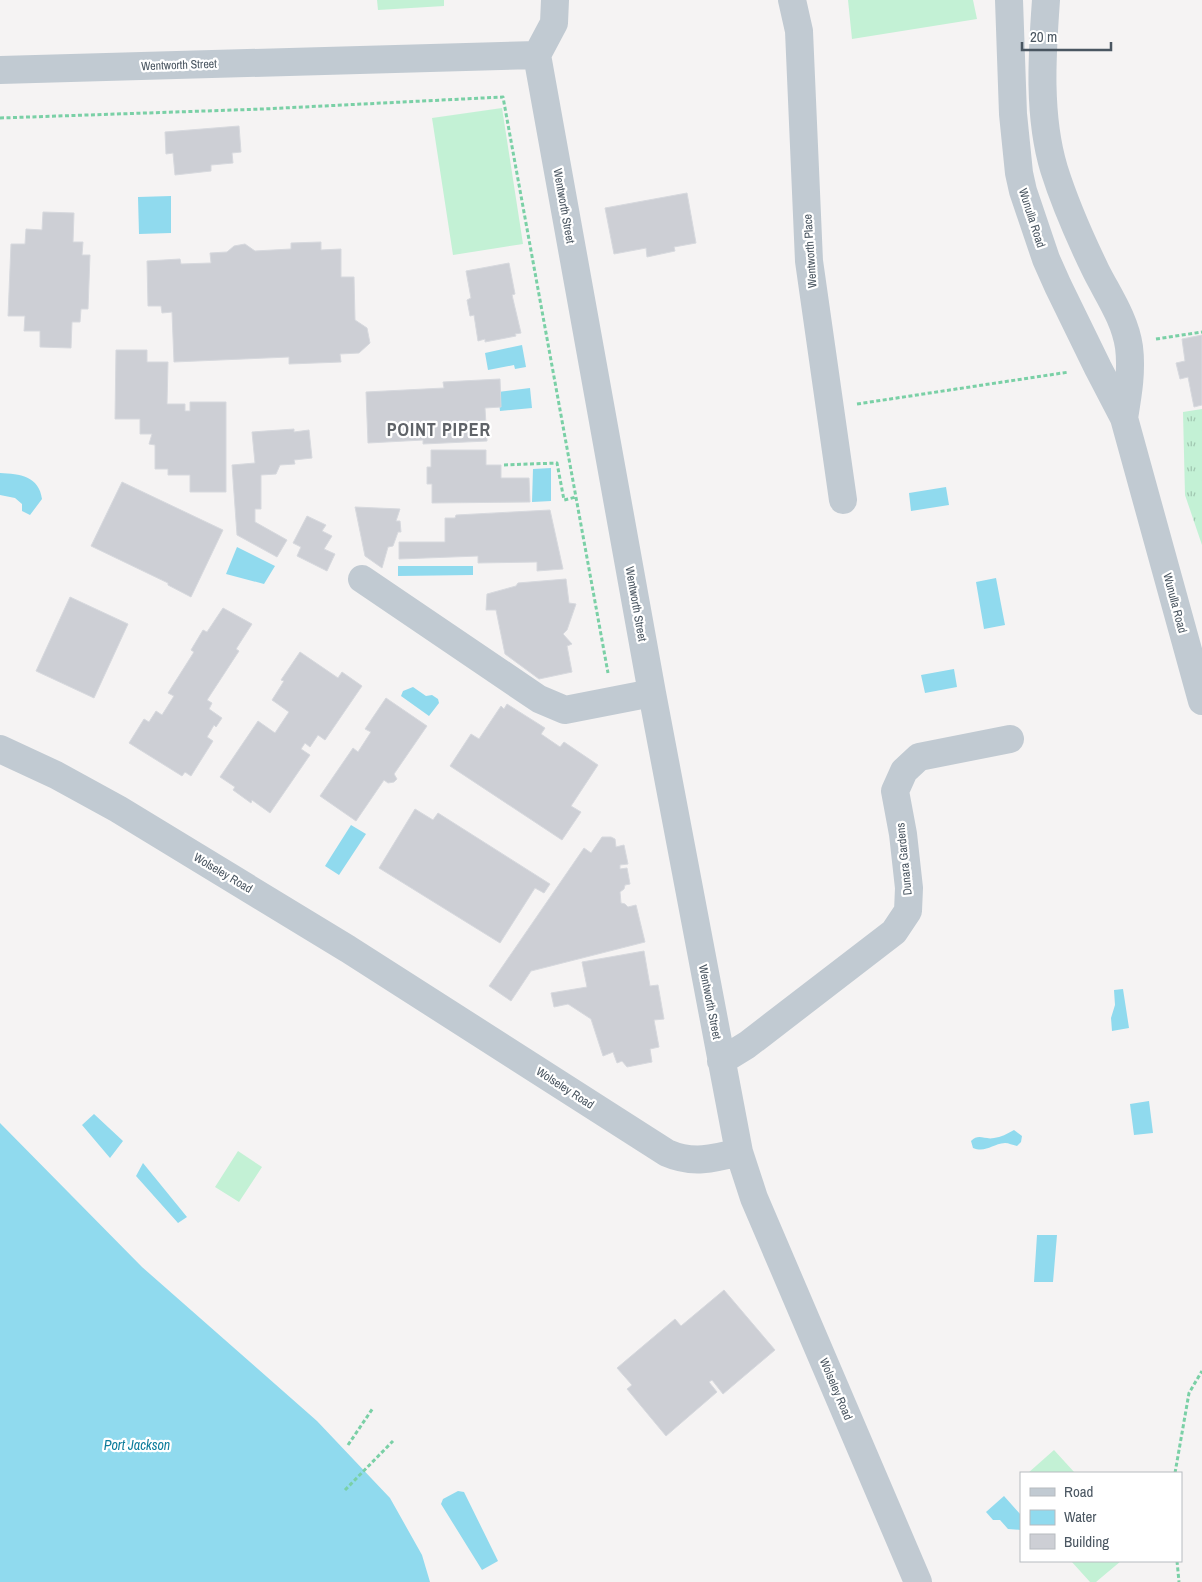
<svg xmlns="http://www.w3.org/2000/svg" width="1202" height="1582" font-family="'Archivo Narrow',sans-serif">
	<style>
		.grass { fill: url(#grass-tufts) }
		.pitch { fill: #c3f1d5 }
		.water { fill: #90daee }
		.building { fill: #cdcfd5; stroke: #d7d9de }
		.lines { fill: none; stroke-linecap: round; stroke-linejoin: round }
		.path { stroke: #7ad0a6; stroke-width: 3; stroke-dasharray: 4 2.5; stroke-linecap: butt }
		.minor { stroke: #c1cad2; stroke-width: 28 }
		.labels { text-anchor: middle; stroke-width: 4.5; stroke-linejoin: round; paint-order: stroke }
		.street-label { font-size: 12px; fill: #4a5661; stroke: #fff }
		.water-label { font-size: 14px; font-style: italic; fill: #0c7c9b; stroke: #fff }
		.district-label { font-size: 18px; font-weight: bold; letter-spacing: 1px; fill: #5f6368; stroke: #fff }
	</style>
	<defs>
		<pattern id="grass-tufts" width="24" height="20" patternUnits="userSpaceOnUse" patternTransform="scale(1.25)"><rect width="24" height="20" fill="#c3f1d5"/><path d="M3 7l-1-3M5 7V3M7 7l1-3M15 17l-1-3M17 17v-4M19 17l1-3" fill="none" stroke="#a0c6b0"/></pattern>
	</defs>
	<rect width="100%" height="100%" fill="#f5f3f3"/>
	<path class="grass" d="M1202 409V545L1185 495 1183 412Z"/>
	<path class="pitch" d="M377 0H444V6L378 10Z
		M848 0H973L977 19 852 39Z
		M502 108 523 244 453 255 432 118Z
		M238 1151 262 1167 239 1202 215 1187Z
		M1054 1450 1075 1473H1028Z
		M1071 1561H1121L1096 1582H1090Z"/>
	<path class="water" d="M171 196V233L139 234 138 197Z
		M522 345 526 367 515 369 514 365 488 370 485 353Z
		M530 388 532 408 500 411 498 392Z
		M551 468V501L532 502 533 469Z
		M0 473C20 474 39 476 42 499L30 515 22 511V504L15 498 0 495Z
		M946 487 949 505 911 511 909 493Z
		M237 547 275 566 264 584 226 574Z
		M398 566H473V575L398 576Z
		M996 578 1005 625 984 629 976 582Z
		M954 669 957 687 925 693 921 675Z
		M413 687 426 696 432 695 438 699 439 703 429 716 401 696 403 691Z
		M351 825 366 834 339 875 325 866Z
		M1123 989 1129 1028 1112 1031 1111 1018 1115 1005 1114 990Z
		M1149 1101 1153 1133 1134 1135 1130 1104Z
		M94 1114 123 1141 110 1158 82 1125Z
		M0 1123 142 1267 317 1421 390 1498 422 1555 430 1582H0Z
		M1014 1130 1022 1136 1021 1142 1017 1146C1012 1145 1009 1143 1005 1143 992 1144 986 1153 973 1148L971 1141C979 1133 984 1140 994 1138 1001 1137 1007 1134 1014 1130Z
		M143 1163 187 1217 178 1223 136 1176Z
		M1037 1235H1057L1053 1282H1034Z
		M458 1491 464 1492 498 1561 482 1570 441 1504 443 1499Z
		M1004 1496 1021 1515V1530L1008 1529 1000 1520H993L986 1512Z"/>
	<path class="building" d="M239 126 241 152 232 153 233 163 211 165V171L175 175 173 153 166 154 165 132Z
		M687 193 696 243 674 247 675 251 647 257 646 248 614 254 605 208Z
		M43 212 74 213 73 242H83L82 255H90L88 309H81L80 322H72L71 348 40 347V331H24L25 316H8L11 244H25L26 229 42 230Z
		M321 242V250L341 249V277H354L355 320 367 328 370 343 359 353 340 354 341 362 289 364V357L174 362 172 312 162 313 161 306H148L147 261 180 259 181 264 211 263 210 253 227 252 234 246 245 244 255 251 291 249V243Z
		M509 263 515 294 512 295 521 333 515 334 516 336 485 342V339L478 341 474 315 470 316 467 300 471 298 466 271Z
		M1202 335V405L1194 407 1188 377 1180 379 1176 363 1185 361 1182 339Z
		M116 350H147V362H168L167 404H185V411H190V402H226V492H190V475H168V469H155V445L149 444 152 434H140V419H115Z
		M500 379 501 407 485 408 487 441 423 444V440L368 443 366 392 444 388 443 382Z
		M294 429V432L309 430 312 458 294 460 295 464 280 465 276 474 261 475V509H255V522L287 540 277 557 237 535 232 465 255 463 252 432Z
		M431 450H486V465H501V478H529L530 502 432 503V484H427V467H431Z
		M122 482 223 530 191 597 168 585V583L91 546Z
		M355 507 400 509 396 521H400L401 532H398L393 546 388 547 382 568 365 556Z
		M550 510 563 569 537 571V562L478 563V556L399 559V542H445V518H455L456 515Z
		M307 516 326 525 322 531 332 536 324 549 335 554 327 571 297 556 301 547 293 543Z
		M566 579 569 603 576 604 567 630 563 634 572 644 567 646 572 672 539 679 505 654 496 610H486L487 594 516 586 518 583Z
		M70 597 128 624 94 698 36 671Z
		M223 608 252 624 236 649 239 651 207 700 212 703 209 709 222 718 216 727 214 725 207 737 213 741 191 776 185 772 182 776 129 743 144 719 149 722 156 711 162 715 174 696 168 693 194 652 191 650 203 630 207 632Z
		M300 652 338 678 342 672 362 686 325 740 318 735 310 747 305 743 301 749 310 755 270 813 252 800 251 803 233 790 235 787 220 777 258 721 275 733 289 712 272 700 284 681 281 680Z
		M386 698 427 726 394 774 397 779 394 782 388 783 384 780 356 821 320 796 353 748 358 752 371 732 365 729Z
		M507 704 545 728 541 734 560 747 564 742 598 765 571 806 581 812 562 840 450 766 471 734 479 739 501 706 504 709Z
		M415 809 433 820 438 813 550 884 544 893 535 888 500 943 379 868Z
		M602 837H611L615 839 616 847 624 845 628 864 620 865V869L627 868 630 884 625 885 624 889 620 892 621 903 625 904 628 907 636 905 645 942 531 971 511 1001 489 986 584 848 591 853Z
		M644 951 650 986 658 985 664 1019 654 1020 659 1047 650 1049 652 1062 627 1067 622 1061 617 1063 613 1052 603 1056 591 1019 568 1004 554 1007 551 993 587 987 582 962Z
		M724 1290 775 1350 723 1394 712 1380 709 1382 717 1392 666 1436 627 1389 632 1385 617 1368 675 1319 681 1326Z"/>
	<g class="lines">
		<path class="path" d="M0 118 263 109 503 97 608 673
			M1156 339 1202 332
			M857 404 1069 372
			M504 465 557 463 564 500 576 497
			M348 1445 373 1408
			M1175 1473 1189 1393 1202 1371
			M345 1490 393 1441
			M1177 1561 1179 1582"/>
		<path class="minor" d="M792 0 799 31 809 261 843 500
			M1009 0 1013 114 1019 173 1023 191 1046 259 1058 286 1098 368 1124 418 1202 701
			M1046 0C1042 55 1038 116 1054 169 1065 204 1080 238 1096 271 1108 295 1125 319 1129 347 1132 371 1128 394 1124 418
			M537 55 554 23 555 0
			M0 70 537 55 652 693 739 1152
			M362 579 539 699 565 710 652 693
			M0 749 56 775 118 809 348 949 667 1153C692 1164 713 1159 739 1152L754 1198 918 1582
			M721 1061 747 1045 894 932 908 911 909 888 903 834 895 791 904 771 919 757 1010 739"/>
	</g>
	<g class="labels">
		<g class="street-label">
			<text transform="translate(179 65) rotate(-2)" y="4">Wentworth Street</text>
			<text transform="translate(564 206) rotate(80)" y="4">Wentworth Street</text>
			<text transform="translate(1032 218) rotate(72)" y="4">Wunulla Road</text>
			<text transform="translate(810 251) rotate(-94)" y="4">Wentworth Place</text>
			<text transform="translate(1175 603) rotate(75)" y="4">Wunulla Road</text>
			<text transform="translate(636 604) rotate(80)" y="4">Wentworth Street</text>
			<text transform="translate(904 859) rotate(-96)" y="4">Dunara Gardens</text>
			<text transform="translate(223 873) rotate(31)" y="4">Wolseley Road</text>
			<text transform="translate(710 1002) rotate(79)" y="4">Wentworth Street</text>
			<text transform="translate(565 1088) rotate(33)" y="4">Wolseley Road</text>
			<text transform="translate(836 1389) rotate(67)" y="4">Wolseley Road</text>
		</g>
		<g class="water-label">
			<text x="137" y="1450">Port Jackson</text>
		</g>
		<g class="district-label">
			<text x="439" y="436">POINT PIPER</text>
		</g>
	</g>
	<rect x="1020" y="1472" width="162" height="90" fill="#ffffff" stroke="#b7bbc0"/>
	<rect x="1030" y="1488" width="25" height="8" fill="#c1cad2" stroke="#b7bbc0"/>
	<text x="1064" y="1497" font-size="15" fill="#4a5661">Road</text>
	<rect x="1030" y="1510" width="25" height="15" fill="#90daee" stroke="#b7bbc0"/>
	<text x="1064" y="1522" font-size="15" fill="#4a5661">Water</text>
	<rect x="1030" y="1534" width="25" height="15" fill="#cdcfd5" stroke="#b7bbc0"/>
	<text x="1064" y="1547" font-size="15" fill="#4a5661">Building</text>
	<path d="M1022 42v8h89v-8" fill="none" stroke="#4a5661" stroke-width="2.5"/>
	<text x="1030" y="42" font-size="15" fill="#4a5661" stroke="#ffffff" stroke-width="4" paint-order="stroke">20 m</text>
</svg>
